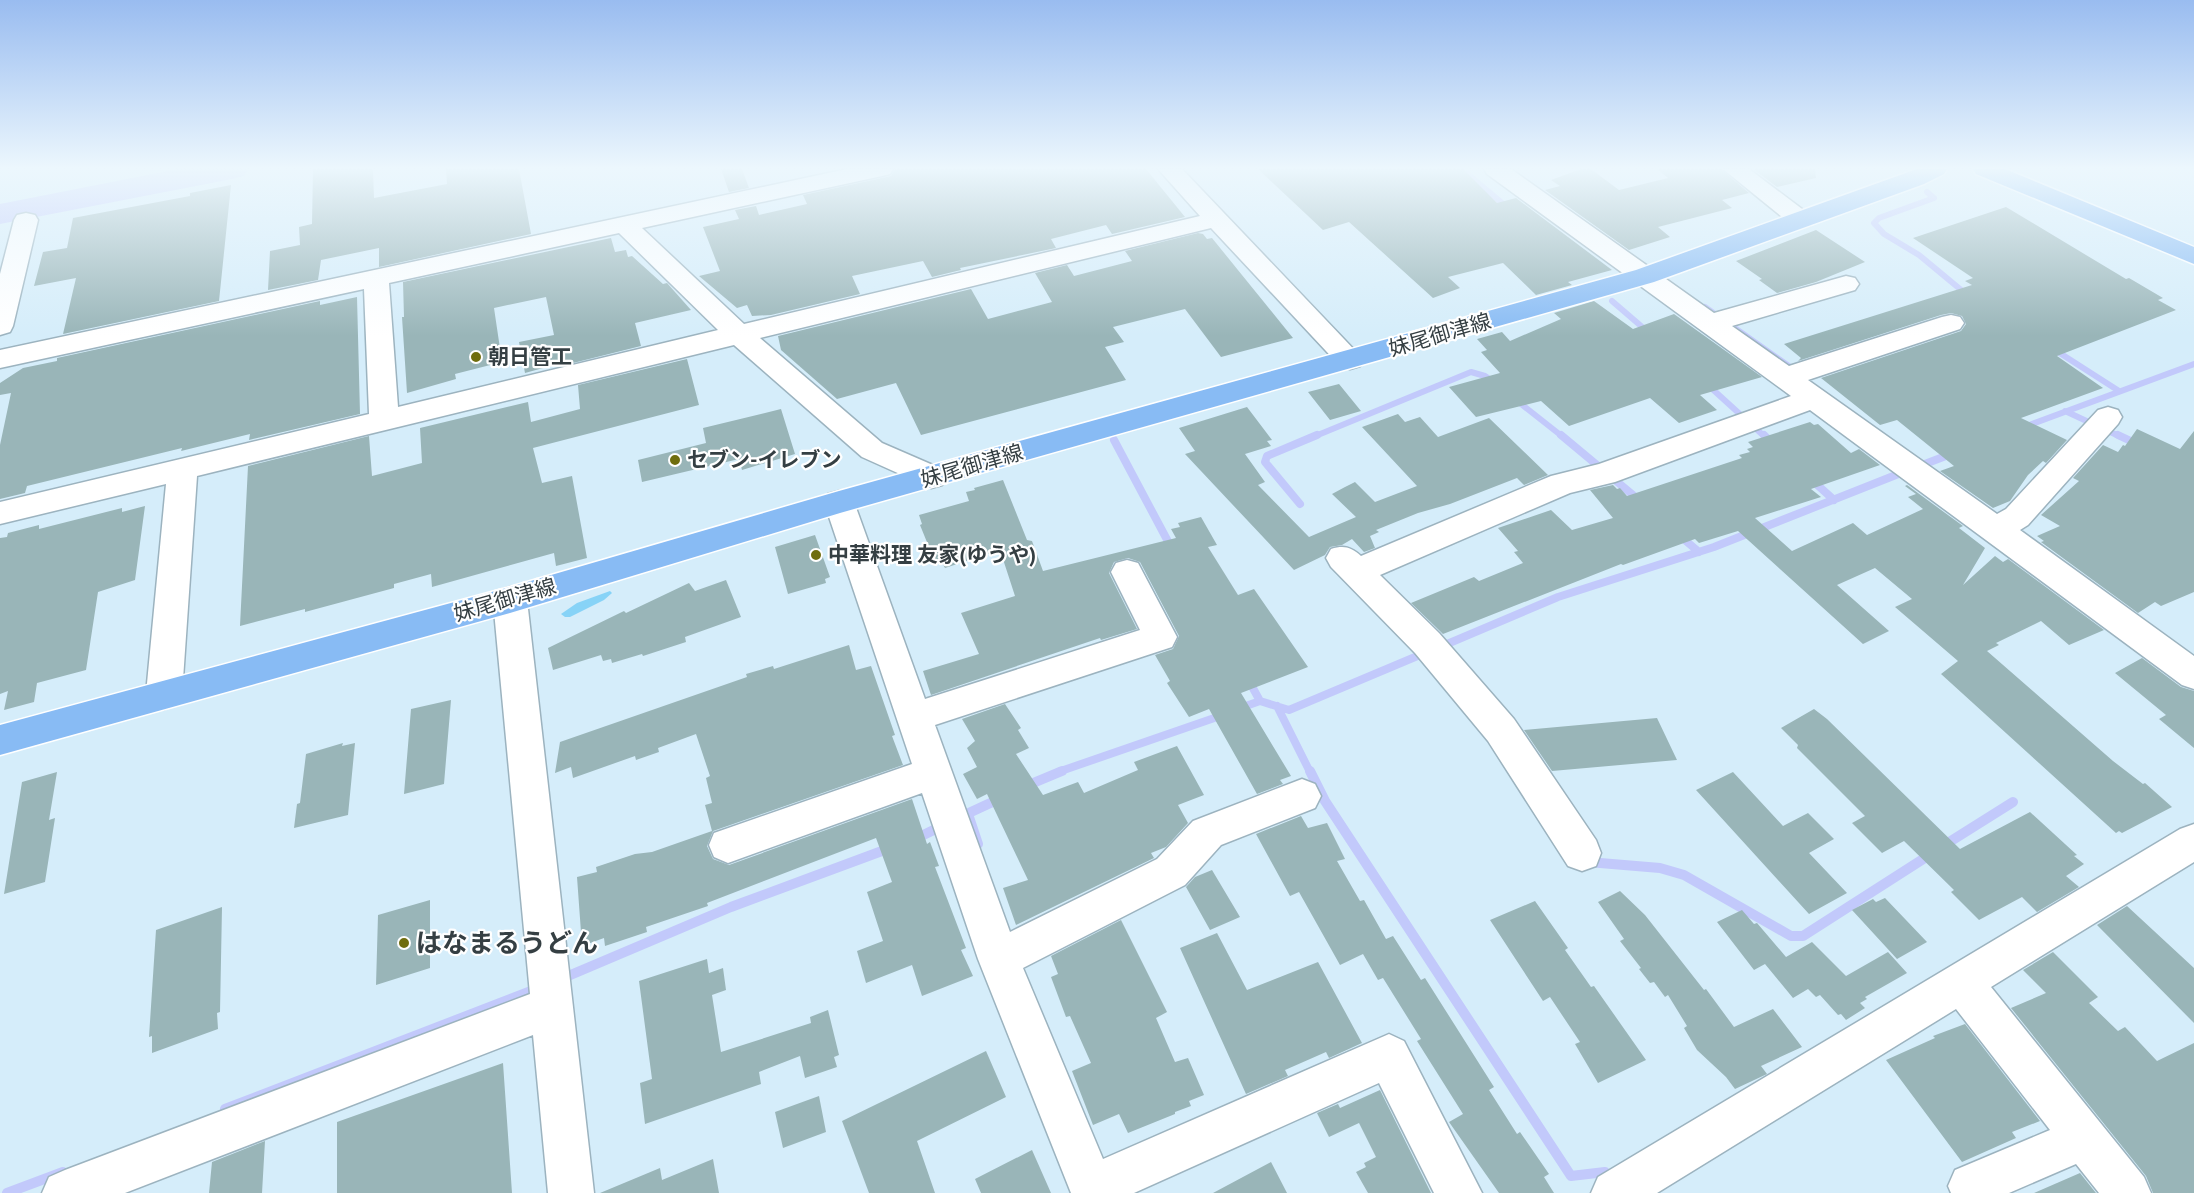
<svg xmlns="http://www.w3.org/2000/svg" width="2194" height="1193" font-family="'PT Sans','Noto Sans JP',sans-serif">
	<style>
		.green { fill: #87d3f7 }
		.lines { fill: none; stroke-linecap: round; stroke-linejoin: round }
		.stream-far2 { stroke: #c2c9fb; stroke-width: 6 }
		.stream-far1 { stroke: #c2c9fb; stroke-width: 8 }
		.stream { stroke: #c2c9fb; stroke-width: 10 }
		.river { fill: #c2c9fb; fill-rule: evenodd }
		.building { fill: #99b5b8 }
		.minor-casing { stroke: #9cb3bf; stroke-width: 3 }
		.major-casing { stroke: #fff; stroke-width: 3 }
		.minor { fill: #fff; fill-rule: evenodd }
		.major { fill: #88bbf4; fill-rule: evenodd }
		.poi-dot { fill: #6f6d0d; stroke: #fff; stroke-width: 2 }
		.labels { text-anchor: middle; stroke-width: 4.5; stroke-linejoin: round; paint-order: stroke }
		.street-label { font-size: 21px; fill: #353f43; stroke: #fff }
		.poi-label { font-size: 21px; font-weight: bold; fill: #353f43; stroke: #fff; text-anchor: start }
		.near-poi-label { font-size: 26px; font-weight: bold; fill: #353f43; stroke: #fff; text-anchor: start }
	</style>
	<rect width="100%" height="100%" fill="#d5edfa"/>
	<path class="green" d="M610 591 612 593 604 600 570 617H565L561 614 577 603Z"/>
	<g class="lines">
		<path class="stream-far2" d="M1464 171 1508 208
			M1927 192 1934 198 1879 218 1874 223 1884 234 1919 255 1966 294
			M1612 301 1648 332
			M1705 307 1793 369
			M2055 350 2119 391
			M1709 386 1765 437
			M1516 400 1563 437
			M2065 411 2121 437
			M2024 427 2194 364
			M1313 437 1471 372 1485 376 1495 383"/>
		<path class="stream-far1" d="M1561 435 1639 500
			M1764 435 1771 442
			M2118 435 2137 444
			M1114 440 1172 549
			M1917 467 1951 454
			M1813 481 1834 500
			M1300 504 1265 462 1267 456 1317 435
			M1680 536 1699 552
			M1440 647 1558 597 1714 547 1906 471
			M1249 681 1260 701
			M1277 706 1310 772
			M1240 708 1260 701 1289 710 1427 652
			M1058 772 1223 715"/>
		<path class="stream" d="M1310 771 1325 801 1571 1176 1605 1172
			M1026 786 1062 771
			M968 814 978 844
			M958 818 999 799
			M915 839 942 826
			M1943 846 2013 802
			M1588 862 1660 868 1684 875 1791 936H1803L1931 854
			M561 979 731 907 890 848
			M225 1109 539 988
			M7 1193 63 1172"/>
		<path class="river" d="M178 169H248L244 176 232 179 0 224V204Z"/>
	</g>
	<path class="building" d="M313 169H373L374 198 447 184 446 169H519L531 234 379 267V248L321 260 318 280 268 290 270 251 300 245 299 227 312 224Z
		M721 169H742L749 188 729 192Z
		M895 169H1146L1185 217 1112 234 1106 225 1051 239 1056 248 960 268 961 270 932 277 923 261 852 276 860 294 771 315 752 316 747 305 737 308 699 276 720 271 703 227 739 219 735 210 756 206 759 215 807 204 803 195 891 176Z
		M1258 169H1463L1497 203 1516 198 1612 270 1568 282 1572 285 1536 295 1503 263 1448 277 1460 288 1433 298 1349 222 1323 230Z
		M1581 169H1591L1619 190 1668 178 1657 169H1721L1749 193 1722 200 1732 208 1658 227 1670 237 1629 250 1545 190 1560 186 1551 180Z
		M1753 169H1815L1816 178 1777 187Z
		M231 185 219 301 63 334 76 278 34 286 43 252 67 248 73 218 190 196V193Z
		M2006 207 2126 279 2129 278 2163 298 2158 300 2176 310 2057 356 2103 388 2021 418 2067 440 2046 463 2043 461 2028 475 2010 501 1993 508 1940 471 1954 466 1897 420 1880 425 1821 378 1961 331 1966 324 1962 316 1951 313 1941 315 1798 361 1801 358 1784 344 1972 285 1965 281 1973 278 1913 238Z
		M1816 230 1865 262 1816 282 1777 293 1759 280 1762 279 1736 261Z
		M1198 233 1203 234 1207 239 1212 238 1293 338 1221 357 1185 309 1113 327 1124 342 1105 347 1126 380 921 435 896 383 837 399 781 350 778 336 971 289 988 319 1052 302 1035 273 1067 265 1074 276 1132 261 1125 251Z
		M611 238 615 252 626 250 628 257 632 256 663 284 667 283 691 310 635 323 641 346 573 363 572 360 525 373 519 342 554 335 546 297 494 308 502 362 455 374 456 379 407 393 402 317H404L403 282Z
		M357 297 360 414 249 440 250 434 181 451 182 448 27 486 25 493 0 499V445L11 393 0 395V383L23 368 57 361V358L320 301V305Z
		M1594 301 1633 329 1674 314 1762 377 1700 395 1717 410 1679 423 1650 398 1569 426 1541 401 1476 417 1449 387 1500 373 1481 352 1487 350 1477 339 1502 332 1510 341 1561 319 1554 313Z
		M687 359 699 405 533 448 542 483 572 476 587 558 556 566 554 553 432 587 431 574 394 584V588L305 612V609L240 626 248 466 369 436 372 476 422 463 420 428 528 402 531 422 580 409 578 385Z
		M1339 384 1361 411 1330 420 1308 392Z
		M1247 407 1272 440 1267 441 1271 446 1245 454 1265 482 1258 485 1309 537 1356 517 1332 494 1345 487 1355 482 1375 502 1417 486 1362 427 1398 414 1405 422 1420 417 1438 437 1489 418 1548 475 1524 485 1517 478 1450 504 1418 513 1376 530 1379 532 1370 536 1375 548 1364 552 1352 539 1342 545 1330 547 1325 555 1294 570 1185 454 1195 451 1179 428Z
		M781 409 795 454 742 470 739 459 642 482 638 460 706 443 703 428Z
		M1810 422 1814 425 1818 424 1851 453 1859 449 1880 465 1811 489 1821 497 1755 518 1792 551 1853 523 1867 535 1923 509 1908 497 1916 494 1905 486 1907 485 1963 526 1959 528 1985 548 1963 585 1995 556 2003 562 2008 559 2104 630 2069 645 2041 621 1996 643 1999 645 1987 651 2113 761 2143 784 2145 783 2172 807 2122 833 2119 831 2116 833 1941 674 1958 661 1895 607 1912 599 1875 568 1837 585 1889 631 1863 644 1738 531 1699 543 1695 539 1623 565 1621 564 1443 634 1411 603 1474 577 1479 581 1523 563 1514 552 1518 551 1498 528 1551 510 1572 530 1613 518 1590 490 1613 485 1617 489 1620 488 1627 496 1742 458 1739 455 1750 452 1747 449 1753 447 1748 442Z
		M2137 429 2180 449 2194 431V592L2161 606 2155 602 2138 613 2041 542 2044 541 2037 536 2060 526 2041 515 2079 481 2073 478 2103 445 2118 452 2123 445 2125 446Z
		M1003 480 1027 540 1032 541 1043 571 1176 538 1171 529 1180 527 1178 523 1201 517 1217 545 1208 547 1238 595 1254 589 1308 667 1241 693 1291 776 1280 780 1283 784 1257 794 1209 709 1189 717 1167 683 1170 681 1155 655 1173 649 1179 636 1140 562 1128 558 1114 562 1109 573 1137 629 1101 640 1100 638 931 695 923 671 979 654 961 613 1015 596 1000 550 945 568 941 561 935 562 920 525 922 524 919 515 969 501 966 492 975 490 974 488Z
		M145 506 135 580 98 592 86 670 37 683 34 702 4 710 8 691 0 694V538L7 537 8 533 39 525V529L122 508V512Z
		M815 535 830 577 825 579 826 583 788 594 775 547Z
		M726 580 741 617 685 637 686 642 643 656 642 654 612 663 611 659 603 661 601 655 553 670 548 648 624 611 626 613 689 583 695 591Z
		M849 645 856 670 871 666 895 735 892 736 903 765 713 831 707 846 713 859 729 865 912 799 927 844 930 842 939 866 935 867 966 948 961 950 973 976 922 996 912 965 866 983 857 951 883 941 867 892 892 882 876 838 707 903 708 906 646 927 647 932 605 946 604 938 582 946 577 877 597 872 596 867 635 854 652 852 712 831 705 805 712 803 706 778 710 776 696 734 658 748 659 752 636 760 635 756 573 778 571 767 555 773 560 742 747 677 746 674 773 666 774 669Z
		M2142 658 2181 687 2194 691V748L2159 719 2166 715 2115 673Z
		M451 700 444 784 404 794 411 709Z
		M1005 704 1021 728 1018 730 1029 748 1016 754 1043 795 1078 782 1084 793 1138 770 1134 762 1177 746 1204 795 1178 805 1188 823 1166 847 1151 853 1154 858 1016 925 1003 888 1028 880 987 794 977 799 963 774 977 767 967 748 975 741 962 719Z
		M1814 709 1827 719 1960 849 2030 812 2077 855 2074 856 2084 864 2066 876 2079 887 2037 912 2022 897 1979 920 1951 892 1954 890 1904 841 1882 853 1852 823 1865 816 1797 748 1798 745 1781 728Z
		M1657 718 1677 760 1552 771 1524 730Z
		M343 743 342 746 355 743 348 815 294 828 297 804 300 803 306 754Z
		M57 772 49 820 55 818 45 882 4 894 22 782Z
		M1733 772 1783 826 1808 813 1834 839 1809 853 1847 893 1809 914 1696 790Z
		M1301 816 1308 828 1327 823 1345 859 1337 861 1360 901 1364 900 1386 939 1393 936 1421 980 1425 978 1494 1087 1489 1090 1517 1134 1520 1132 1549 1174 1544 1177 1554 1193H1499L1449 1122 1463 1114 1417 1041 1421 1039 1383 978 1378 980 1363 954 1340 965 1299 892 1290 896 1256 834Z
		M1212 870 1240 917 1210 930 1186 887 1195 877Z
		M1620 891 1645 915 1704 990 1706 989 1734 1027 1773 1009 1802 1047 1761 1066 1767 1074 1735 1089 1726 1077 1697 1050 1684 1028 1687 1026 1668 995 1665 997 1654 982 1650 983 1639 969 1641 968 1620 941 1624 939 1598 902Z
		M1885 898 1927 942 1897 959 1852 910 1873 899 1876 902Z
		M430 900V968L376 985 378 915Z
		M1535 901 1568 948 1565 950 1591 987 1594 986 1646 1060 1598 1083 1575 1044 1580 1042 1550 997 1543 1001 1490 920Z
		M2127 906 2194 968V1023L2097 925Z
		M222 907 220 1012 217 1013 218 1029 152 1053V1036L149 1037 156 930Z
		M1742 910 1754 924 1757 923 1786 957 1812 942 1846 976 1888 952 1907 973 1865 997 1867 999 1860 1003 1865 1008 1846 1020 1841 1014 1838 1015 1820 995 1816 997 1808 989 1793 998 1765 964 1754 970 1717 922Z
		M1121 920 1167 1012 1156 1018 1175 1062 1188 1058 1204 1095 1189 1101 1191 1106 1175 1112V1114L1128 1133 1119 1114 1093 1125 1072 1071 1091 1063 1070 1016 1066 1017 1051 977 1058 974 1051 956Z
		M1217 933 1247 990 1318 962 1362 1043 1329 1058 1326 1052 1285 1070 1288 1076 1246 1094 1180 948Z
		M2053 952 2098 997 2089 1003 2118 1031 2125 1027 2157 1061 2194 1043V1193H2153L2146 1176 2011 1008 2046 993 2023 970Z
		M707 959 709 973 723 968 726 990 712 995 721 1052 811 1023 810 1017 828 1010 839 1055 834 1057 837 1067 805 1078 800 1056 759 1072 761 1084 645 1124 640 1083 652 1079 639 981Z
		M1965 1024 2040 1121 2012 1132 2016 1138 1962 1162 1886 1060 1935 1038 1933 1036Z
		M986 1051 1006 1097 917 1141 935 1193H869L842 1121Z
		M503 1063 512 1193H337V1122Z
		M1380 1090 1431 1193H1368L1356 1172 1366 1167 1364 1163 1376 1157 1359 1123 1329 1137 1317 1113 1338 1104 1340 1108Z
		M819 1096 826 1132 783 1148 775 1112Z
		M265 1141 262 1193H209L212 1162Z
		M1032 1150 1051 1193H981L975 1179Z
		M713 1159 719 1193H600L660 1168 662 1180Z
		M1271 1162 1287 1193H1213Z
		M2080 1173 2096 1193H2034Z"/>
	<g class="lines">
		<defs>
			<path id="minor" d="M847 169H893L890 174 882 176 642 228 744 324 1200 216 1158 169H1182L1364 360 1360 366 1350 369 1340 366 1211 228 760 338 882 443 942 469 946 477 942 485 931 488 862 457 734 345 197 476 182 694 176 704 164 709 152 704 146 694 166 484 0 524V502L369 414 364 289 0 368V350ZM619 233 718 330 398 407 389 283Z
				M1484 169H1511L1714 313 1846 276 1855 278 1859 284 1855 290 1732 326 1789 366 1942 317 1951 315 1960 317 1964 323 1960 329 1808 380 1997 514 2006 509 2098 410 2108 407 2118 410 2122 417 2118 424 2028 525 2020 530 2194 656V689L2182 685 1810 410 1615 482 1570 493 1380 575 1439 633 1514 719 1596 840 1601 853 1596 866 1582 871 1568 866 1488 741 1415 653 1331 567 1326 558 1331 549C1344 545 1351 547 1361 556L1551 476 1599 464 1791 396 1487 174Z
				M1723 169H1749L1810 215 1813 220 1810 225 1801 227 1792 225Z
				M26 213 35 215 38 220 13 326 10 332 0 335V274L14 220 17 215Z
				M839 491 850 494 854 502 925 699 1140 630 1111 572 1116 563 1127 560 1138 563 1177 637 1172 647 935 725 1010 932 1157 859 1193 821 1302 779 1315 784 1321 796 1315 808 1221 845 1185 885 1023 968 1103 1159 1389 1034 1404 1041 1482 1193H1434L1379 1083 1134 1193H1071L978 959 922 793 728 863 714 857 709 845 714 833 912 764 824 502 828 494Z
				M510 587 522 591 527 600 594 1193H548L533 1035 125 1193H42L49 1177 65 1170 530 994 493 600 498 591Z
				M2194 824V862L1991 987 2144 1177 2151 1193H2099L2076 1164 2009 1193H1951L1948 1186 1955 1170 2050 1130 1956 1009 1657 1193H1591L1598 1177 2180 829Z"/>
			<path id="major" d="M1917 169H1947L1944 174 1924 184 1654 282 840 513 510 613 0 755V725L510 587 839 491 1636 270Z
				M1973 169H2005L2194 247V264L1976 174Z"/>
		</defs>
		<use href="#minor" class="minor-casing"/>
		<use href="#major" class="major-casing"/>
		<use href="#minor" class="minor"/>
		<use href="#major" class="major"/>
	</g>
	<linearGradient id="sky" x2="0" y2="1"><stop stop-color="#99bcf0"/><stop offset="0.5" stop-color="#ecf7fd"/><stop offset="1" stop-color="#ecf7fd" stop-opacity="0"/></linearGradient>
	<rect width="2194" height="336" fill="url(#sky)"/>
	<g class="poi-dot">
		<circle cx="476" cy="357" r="6"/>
		<circle cx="675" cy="460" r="6"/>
		<circle cx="816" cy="555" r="6"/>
		<circle cx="404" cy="943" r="6"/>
	</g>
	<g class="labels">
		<g class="street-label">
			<text transform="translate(1440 335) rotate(-16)" y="7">妹尾御津線</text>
			<text transform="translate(972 466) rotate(-16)" y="7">妹尾御津線</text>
			<text transform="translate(505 600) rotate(-16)" y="7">妹尾御津線</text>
		</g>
		<g class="poi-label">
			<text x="488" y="364">朝日管工</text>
			<text x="687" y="467">セブン-イレブン</text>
			<text x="828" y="562">中華料理 友家(ゆうや)</text>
		</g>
		<g class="near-poi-label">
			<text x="416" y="952">はなまるうどん</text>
		</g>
	</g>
</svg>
